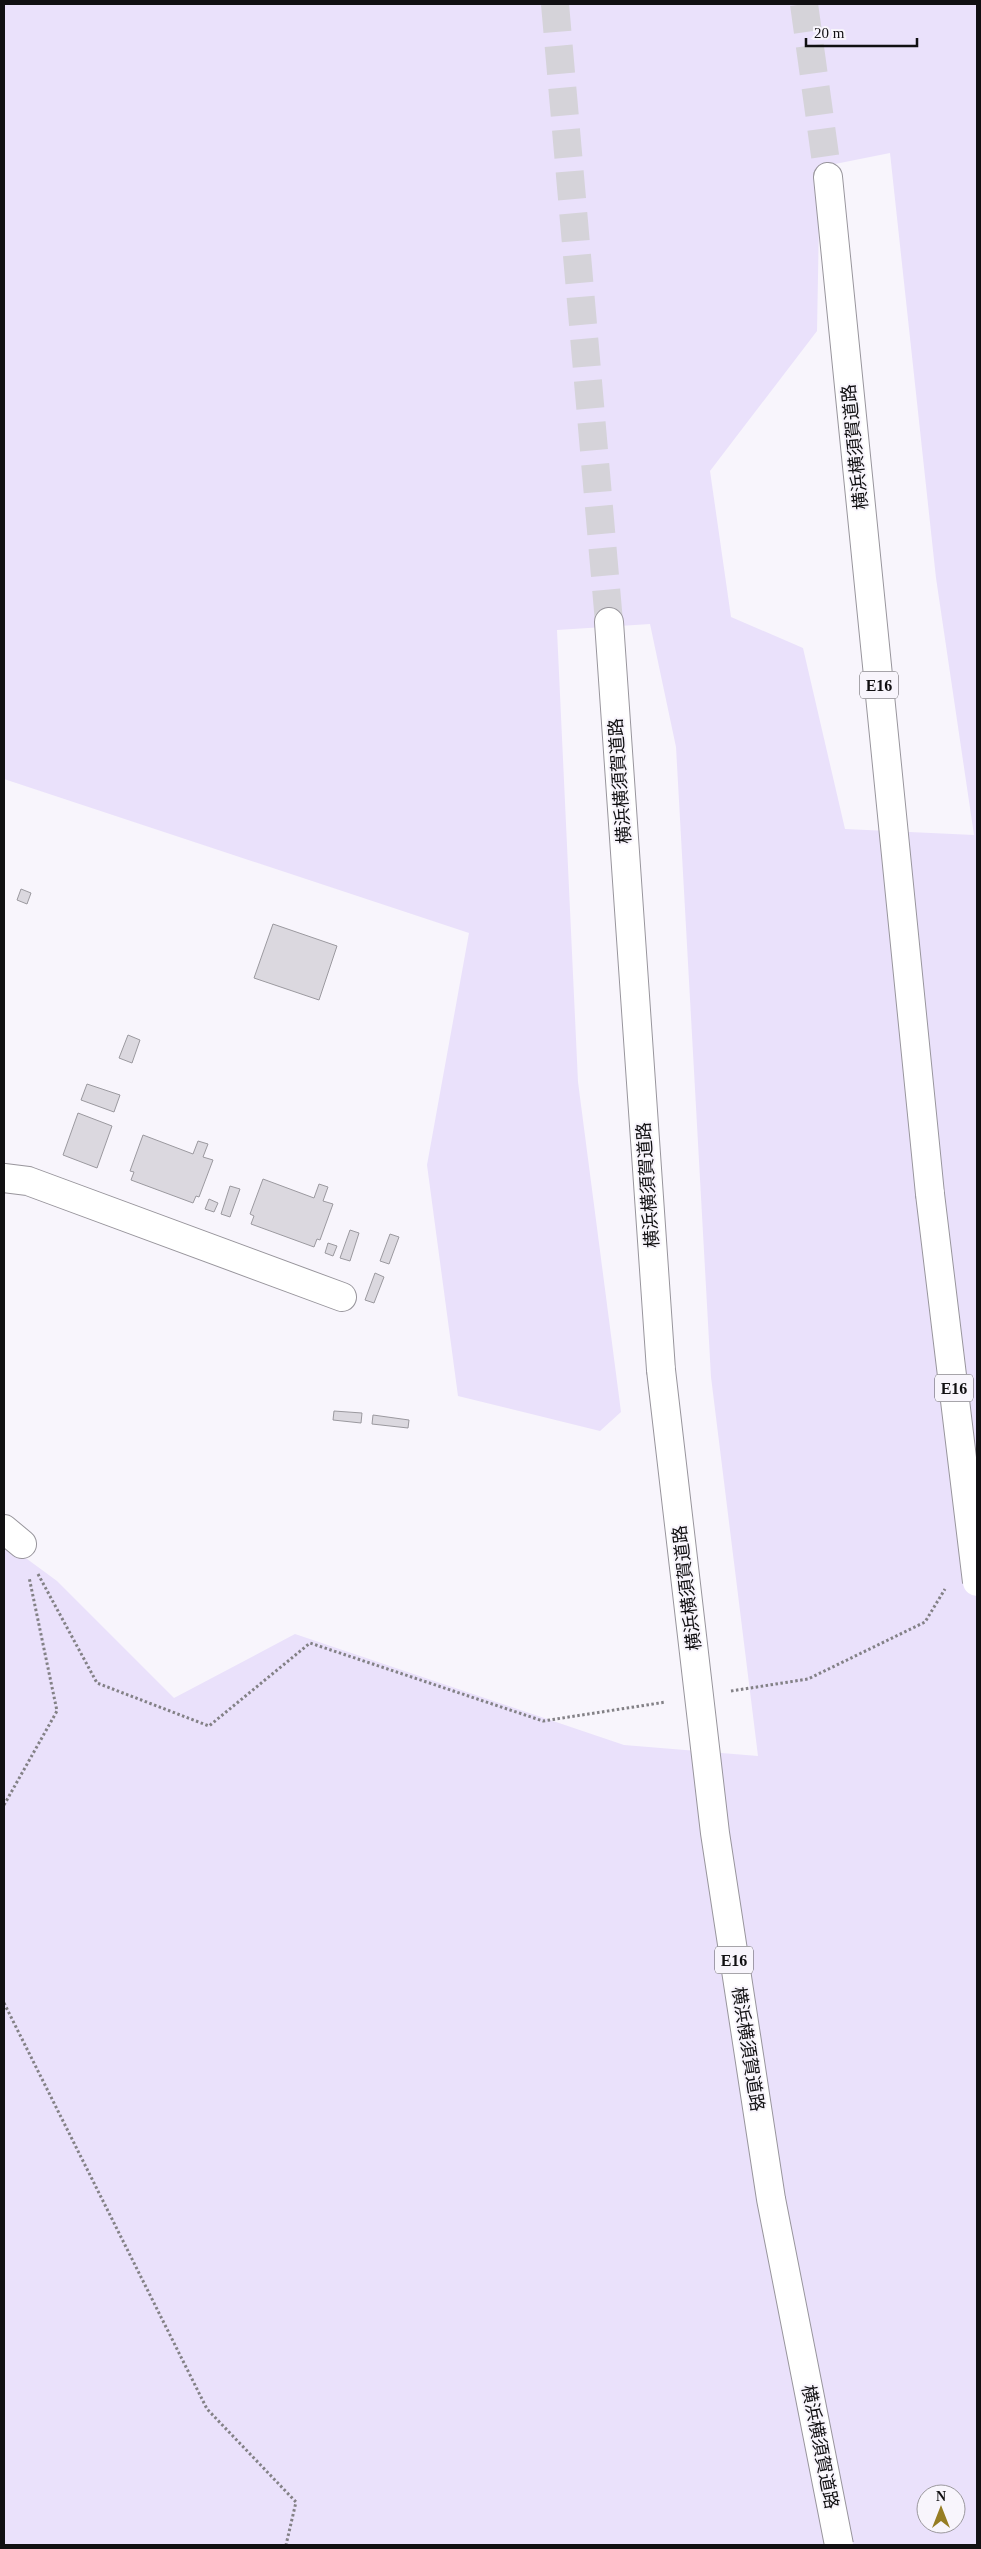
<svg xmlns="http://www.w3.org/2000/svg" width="981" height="2549" font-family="'Times New Roman','Noto Sans JP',serif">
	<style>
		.green { fill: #eae1fb; fill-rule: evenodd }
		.building { fill: #dbd8df; stroke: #9b999f }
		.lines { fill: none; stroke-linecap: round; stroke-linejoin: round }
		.highway-tunnel { stroke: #d5d3d9; stroke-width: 28; stroke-dasharray: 28 14; stroke-linecap: butt }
		.minor-casing { stroke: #98959c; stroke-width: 30 }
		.highway-casing { stroke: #98959c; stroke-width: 30 }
		.path { stroke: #838186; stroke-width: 3; stroke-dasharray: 2.5 2.5; stroke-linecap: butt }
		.minor { stroke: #fff; stroke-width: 28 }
		.highway { stroke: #fff; stroke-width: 28 }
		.highway-bridge-casing { stroke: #98959c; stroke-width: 30; stroke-linecap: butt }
		.highway-bridge { stroke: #fff; stroke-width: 28 }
		.labels { text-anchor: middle; stroke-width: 4; stroke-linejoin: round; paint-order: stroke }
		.shield { fill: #f8f5fc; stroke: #565558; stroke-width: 1 }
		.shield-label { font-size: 16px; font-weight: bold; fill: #111012 }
		.street-label { font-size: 18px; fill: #111012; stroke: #f8f5fc }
	</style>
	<rect width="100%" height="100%" fill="#f8f5fc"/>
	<path class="green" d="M4 4H977V2545H4V1542L57 1581 174 1698 295 1634 624 1745 758 1756 711 1377 676 747 650 624 557 630 578 1082 621 1412 600 1431 458 1396 427 1165 469 933 4 779ZM890 153 936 578 974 835 845 829 803 648 731 617 710 471 817 331 820 167ZM926 2494H956V2524H926Z"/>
	<path class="building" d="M21 889 31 893 27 904 17 900Z
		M273 924 337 946 319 1000 254 978Z
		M128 1035 140 1040 132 1063 119 1058Z
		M87 1084 120 1095 114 1112 81 1100Z
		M78 1113 112 1126 97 1168 63 1155Z
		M143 1135 193 1154 198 1141 208 1144 203 1157 213 1160 199 1197 196 1196 193 1203 131 1180 134 1172 130 1171Z
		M263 1179 314 1198 319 1184 328 1187 323 1201 333 1204 320 1240 317 1239 314 1247 251 1224 254 1216 250 1214Z
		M230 1186 240 1189 230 1217 221 1214Z
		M209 1199 218 1203 214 1212 205 1209Z
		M350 1230 359 1233 350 1261 340 1258Z
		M390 1234 399 1237 389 1264 380 1261Z
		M328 1243 337 1246 333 1256 325 1253Z
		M375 1273 384 1277 374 1303 365 1300Z
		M334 1411 362 1413 361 1423 333 1420Z
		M373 1415 409 1420 408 1428 372 1424Z"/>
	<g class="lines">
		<path class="highway-tunnel" d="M555 4 609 622
			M804 4 828 177"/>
		<defs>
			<path id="minor" d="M4 1178 28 1181 342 1297
				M4 1529 22 1544"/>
			<path id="highway" d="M828 177 930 1194
				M609 622 661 1370"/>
		</defs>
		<use href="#minor" class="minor-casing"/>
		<use href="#highway" class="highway-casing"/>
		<path class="path" d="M38 1574 97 1683 209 1726 310 1643 543 1721 666 1702
			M731 1691 808 1679 925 1622 945 1589
			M4 1805 57 1711 29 1577
			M4 2003 207 2409 296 2502 286 2545"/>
		<use href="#minor" class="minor"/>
		<use href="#highway" class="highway"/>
		<defs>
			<path id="highway-bridge" d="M930 1194 977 1582
				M661 1370 715 1833 771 2199 839 2545"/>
		</defs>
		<use href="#highway-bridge" class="highway-bridge-casing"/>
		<use href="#highway-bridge" class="highway-bridge"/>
	</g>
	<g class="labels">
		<g class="shield">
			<rect x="860" y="671.5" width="38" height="27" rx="4"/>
			<rect x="935" y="1374.5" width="38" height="27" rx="4"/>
			<rect x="715" y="1946.5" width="38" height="27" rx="4"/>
		</g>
		<g class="shield-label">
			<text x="879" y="691">E16</text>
			<text x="954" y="1394">E16</text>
			<text x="734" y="1966">E16</text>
		</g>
		<g class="street-label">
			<text transform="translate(855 447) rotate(-96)" y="6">横浜横須賀道路</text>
			<text transform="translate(620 781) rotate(-94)" y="6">横浜横須賀道路</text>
			<text transform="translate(648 1185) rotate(-94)" y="6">横浜横須賀道路</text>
			<text transform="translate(687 1588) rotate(-97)" y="6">横浜横須賀道路</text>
			<text transform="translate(748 2049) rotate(81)" y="6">横浜横須賀道路</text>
			<text transform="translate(820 2447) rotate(79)" y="6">横浜横須賀道路</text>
		</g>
	</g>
	<rect width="981" height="2549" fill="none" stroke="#111012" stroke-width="10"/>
	<g transform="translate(941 2509)"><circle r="24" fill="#f8f5fc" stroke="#9c999e"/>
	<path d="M0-4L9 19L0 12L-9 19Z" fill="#967d24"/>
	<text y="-8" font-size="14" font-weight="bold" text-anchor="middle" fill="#111012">N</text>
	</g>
	<path d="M806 38v8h111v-8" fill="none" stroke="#111012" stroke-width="2.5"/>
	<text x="814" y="38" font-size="15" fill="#111012" stroke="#f8f5fc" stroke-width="4" paint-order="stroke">20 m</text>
</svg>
